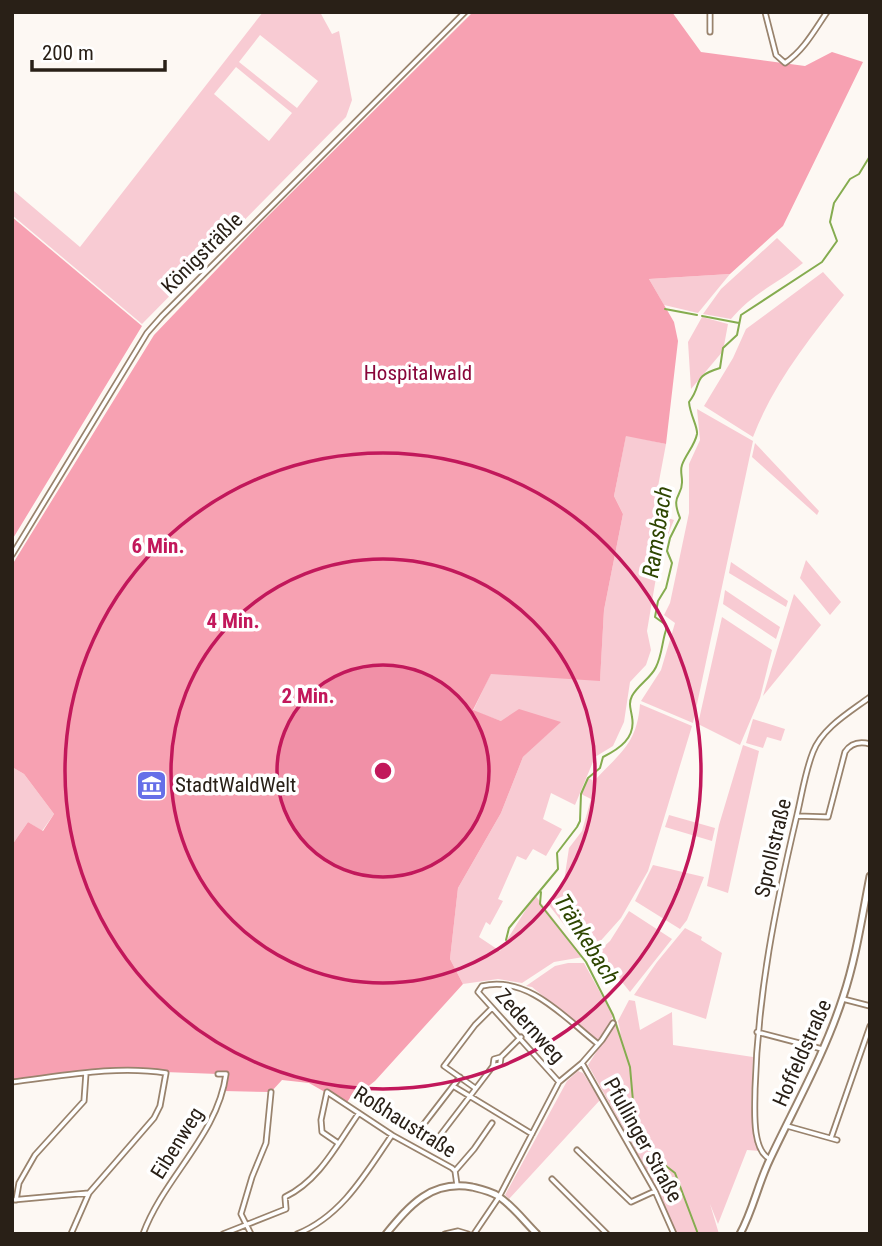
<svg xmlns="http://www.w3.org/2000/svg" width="882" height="1246" font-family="'Roboto Condensed',sans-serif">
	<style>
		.green { fill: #f8cbd3; fill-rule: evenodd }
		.forest { fill: #f7a1b2 }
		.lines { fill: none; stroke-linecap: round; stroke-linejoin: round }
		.stream { stroke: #85ac4f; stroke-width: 2 }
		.street-casing { stroke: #99836d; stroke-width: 7 }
		.secondary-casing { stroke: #99836d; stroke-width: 9 }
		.street { stroke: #fff; stroke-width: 3.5 }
		.secondary { stroke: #fff; stroke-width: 5 }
		.ring { fill: none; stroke: #c2185b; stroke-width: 3.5 }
		.labels { text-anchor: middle; stroke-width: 7; stroke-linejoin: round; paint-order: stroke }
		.street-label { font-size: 21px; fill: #292017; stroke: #fff }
		.park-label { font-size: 21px; fill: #89063a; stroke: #fff }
		.poi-label { font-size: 21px; fill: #292017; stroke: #fff; text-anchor: start }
		.water-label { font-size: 23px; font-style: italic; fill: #2d4500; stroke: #fff }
		.centre { fill: #c2185b; stroke: #fff; stroke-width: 3.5 }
		.ring-label { font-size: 21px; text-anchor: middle; font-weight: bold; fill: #c2185b; stroke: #fff; stroke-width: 7; stroke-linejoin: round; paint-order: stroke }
	</style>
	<rect width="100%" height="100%" fill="#fdf8f3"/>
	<path class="green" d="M263 12H320L332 34 339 31 352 100 346 117 142 324 12 215V193L14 191 80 247ZM260 35 318 81 297 108 239 62ZM236 67 292 113 269 141 214 94Z
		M777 238 803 263C777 284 754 292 731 319L703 314 721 289Z
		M823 272 844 295C809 339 773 384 753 437L704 406 733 358 746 329Z
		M730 274 698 313 664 305 649 279Z
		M702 317 728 324 723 351 691 389 688 342Z
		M697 409 753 441 693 723 641 701 661 670 675 623 664 615 670 603 689 513V464L700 440Z
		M626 435 666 444 653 513 674 520 660 554 647 631 651 650 646 665 630 682 624 722 613 746 595 757 575 805 551 793 543 819 562 829 546 856 533 849 526 860 517 856 498 899 503 901 490 925 486 922 479 937 500 951 535 895 583 957 554 962 522 983 498 979 463 984 450 959 458 888 501 813 523 757 560 722 501 721 473 711 491 673 600 680 604 610 623 514 614 496Z
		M755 443 819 511 817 515 752 457Z
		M806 560 841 602 830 615 800 578Z
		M731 562 788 601 786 607 729 573Z
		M725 590 780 627 776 639 723 604Z
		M794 594 821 625 763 696Z
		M722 617 772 650 760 698 740 745 698 724Z
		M640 704 692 726 648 871 621 918 588 955 548 904 564 881 569 848 582 831 591 799 581 794 588 778 594 781C620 753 637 744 640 704Z
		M753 719 785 729 781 741 767 737 763 748 746 743Z
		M743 745 759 751 728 893 707 886 719 825Z
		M12 767 24 774 54 814 42 831 28 822 12 845Z
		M669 815 715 828 712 841 665 827Z
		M653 865 704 877 687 920 680 929 635 901Z
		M629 911 672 939 630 992 598 952 610 941Z
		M685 928 702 937 701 940 722 953 706 1019 634 995 657 962Z
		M568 963H584L613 1016 599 1042 532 987 526 986 555 966Z
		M629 1000 635 1001 640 1030 672 1012 673 1045 753 1057 751 1106 760 1151 747 1150 718 1224 710 1204 719 1234H677L659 1192 588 1065 616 1021 621 1034 618 1021Z
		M578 1071 583 1073 600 1100 509 1199 505 1195 567 1081Z"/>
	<path class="forest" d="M473 12H672L701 52 805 66 832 52 863 62 783 226 730 274 649 279 674 322 678 341 666 444 626 436 614 496 623 514 604 610 600 681 491 674 473 710 501 721 519 709 561 722 523 757 501 813 458 888 450 959 463 984 375 1081 361 1092 353 1093 346 1104 309 1083 282 1080 271 1092 224 1091 226 1075 218 1074 138 1071 86 1073 12 1082V845L28 822 43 831 54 814 24 774 12 767V565L154 335 262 222Z
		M12 217 142 326 12 540Z"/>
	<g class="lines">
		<path class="stream" d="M665 309 697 315
			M702 316 739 323
			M541 892 540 904 586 962 613 1015 630 1067 635 1124 657 1159 675 1173 698 1234
			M506 940 509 928 558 869 557 853 577 827 580 821 581 794 588 778 600 768 603 757C619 749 636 738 632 717 631 709 628 704 632 696 638 685 651 678 656 667 662 655 662 642 666 630V625L655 617 658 601 666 588 672 563 667 551 670 538 680 518C670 494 683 497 682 481 682 475 680 471 682 465 686 454 695 445 697 434 698 427 690 415 689 402 704 383 690 377 720 368L723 348 737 335 741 315 822 262 837 241 830 222 834 203 850 179 859 174 870 156"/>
		<defs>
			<path id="street" d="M765 12 776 55 785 63C804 50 814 31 827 12
				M710 32V12
				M12 555 147 333 162 316 465 12
				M797 816 828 817 845 752C851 743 859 741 870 744
				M843 999 870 1006
				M757 1032 822 1049
				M582 1063 655 1191 674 1234
				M493 1066 500 1064 501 1057
				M12 1082C62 1076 116 1065 166 1073L160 1106 154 1118 89 1193 71 1234
				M559 1082 478 992 482 986C528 975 565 1018 598 1044
				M453 1086 532 1134
				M475 1088 444 1066 475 1025 492 1008
				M787 1126 837 1140
				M420 1129 460 1077
				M438 1138 493 1066 494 1059 501 1057 521 1037
				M831 1138 870 1026
				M338 1143 322 1132 321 1120 327 1092 392 1135 452 1168 455 1171 457 1185
				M577 1150 631 1202 655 1191
				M770 1159C751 1150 755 1107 755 1089 758 992 775 908 797 815 802 794 805 772 813 752 822 728 850 712 870 697
				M455 1171 474 1149 492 1123
				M552 1179 607 1234
				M12 1200 89 1193
				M16 1200 19 1183 35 1155 84 1101 86 1073
				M143 1234C164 1177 218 1135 226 1074H218
				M223 1234 286 1209 285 1197C320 1180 337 1144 359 1113
				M251 1234 241 1214 252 1177 266 1143 271 1092
				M297 1234C342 1216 366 1173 392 1135
				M445 1234 458 1231 468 1234
				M474 1234 499 1197 559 1082 582 1063 602 1040 613 1023"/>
			<path id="secondary" d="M386 1234C410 1205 431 1180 472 1187 480 1189 490 1191 498 1196 512 1205 524 1221 537 1234
				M740 1234C753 1210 758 1184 770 1159 795 1106 825 1053 843 997 856 958 862 917 870 876"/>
		</defs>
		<use href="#street" class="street-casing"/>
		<use href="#secondary" class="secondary-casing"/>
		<use href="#street" class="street"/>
		<use href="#secondary" class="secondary"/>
	</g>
	<circle cx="383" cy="771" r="106" fill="#c2185b" fill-opacity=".12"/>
	<g class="ring">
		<circle cx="383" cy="771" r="106"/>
		<circle cx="383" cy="771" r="212"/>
		<circle cx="383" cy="771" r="318"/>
	</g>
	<defs>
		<symbol id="museum-square" viewBox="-11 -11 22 22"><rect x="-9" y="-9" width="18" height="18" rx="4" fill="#666fe8" stroke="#fff"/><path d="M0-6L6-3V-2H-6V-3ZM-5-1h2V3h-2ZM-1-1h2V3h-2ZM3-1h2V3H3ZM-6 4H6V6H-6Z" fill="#fff"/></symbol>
	</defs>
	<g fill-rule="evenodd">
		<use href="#museum-square" x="134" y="768" width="35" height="35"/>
	</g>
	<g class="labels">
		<g class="street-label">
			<text transform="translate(202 253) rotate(-45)" y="7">Königsträßle</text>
			<text transform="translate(773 848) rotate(-77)" y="7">Sprollstraße</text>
			<text transform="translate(530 1026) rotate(48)" y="7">Zedernweg</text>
			<text transform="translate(802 1053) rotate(-66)" y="7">Hoffeldstraße</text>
			<text transform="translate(405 1122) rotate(32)" y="7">Roßhaustraße</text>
			<text transform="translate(643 1140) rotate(61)" y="7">Pfullinger Straße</text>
			<text transform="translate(177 1143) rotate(-58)" y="7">Eibenweg</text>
		</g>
		<g class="park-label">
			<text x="418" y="380">Hospitalwald</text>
		</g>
		<g class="poi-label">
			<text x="175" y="792">StadtWaldWelt</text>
		</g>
		<g class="water-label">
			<text transform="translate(657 532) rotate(-81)" y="8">Ramsbach</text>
			<text transform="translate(587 939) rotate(58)" y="8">Tränkebach</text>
		</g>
	</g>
	<circle cx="383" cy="771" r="10" class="centre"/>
	<g class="ring-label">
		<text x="158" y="553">6 Min.</text>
		<text x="233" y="628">4 Min.</text>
		<text x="308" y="703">2 Min.</text>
	</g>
	<rect width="882" height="1246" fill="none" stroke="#292017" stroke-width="28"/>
	<path d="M32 60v10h133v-10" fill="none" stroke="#292017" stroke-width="3.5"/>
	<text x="42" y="60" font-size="21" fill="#292017" stroke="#ffffff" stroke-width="5" paint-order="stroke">200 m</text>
</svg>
